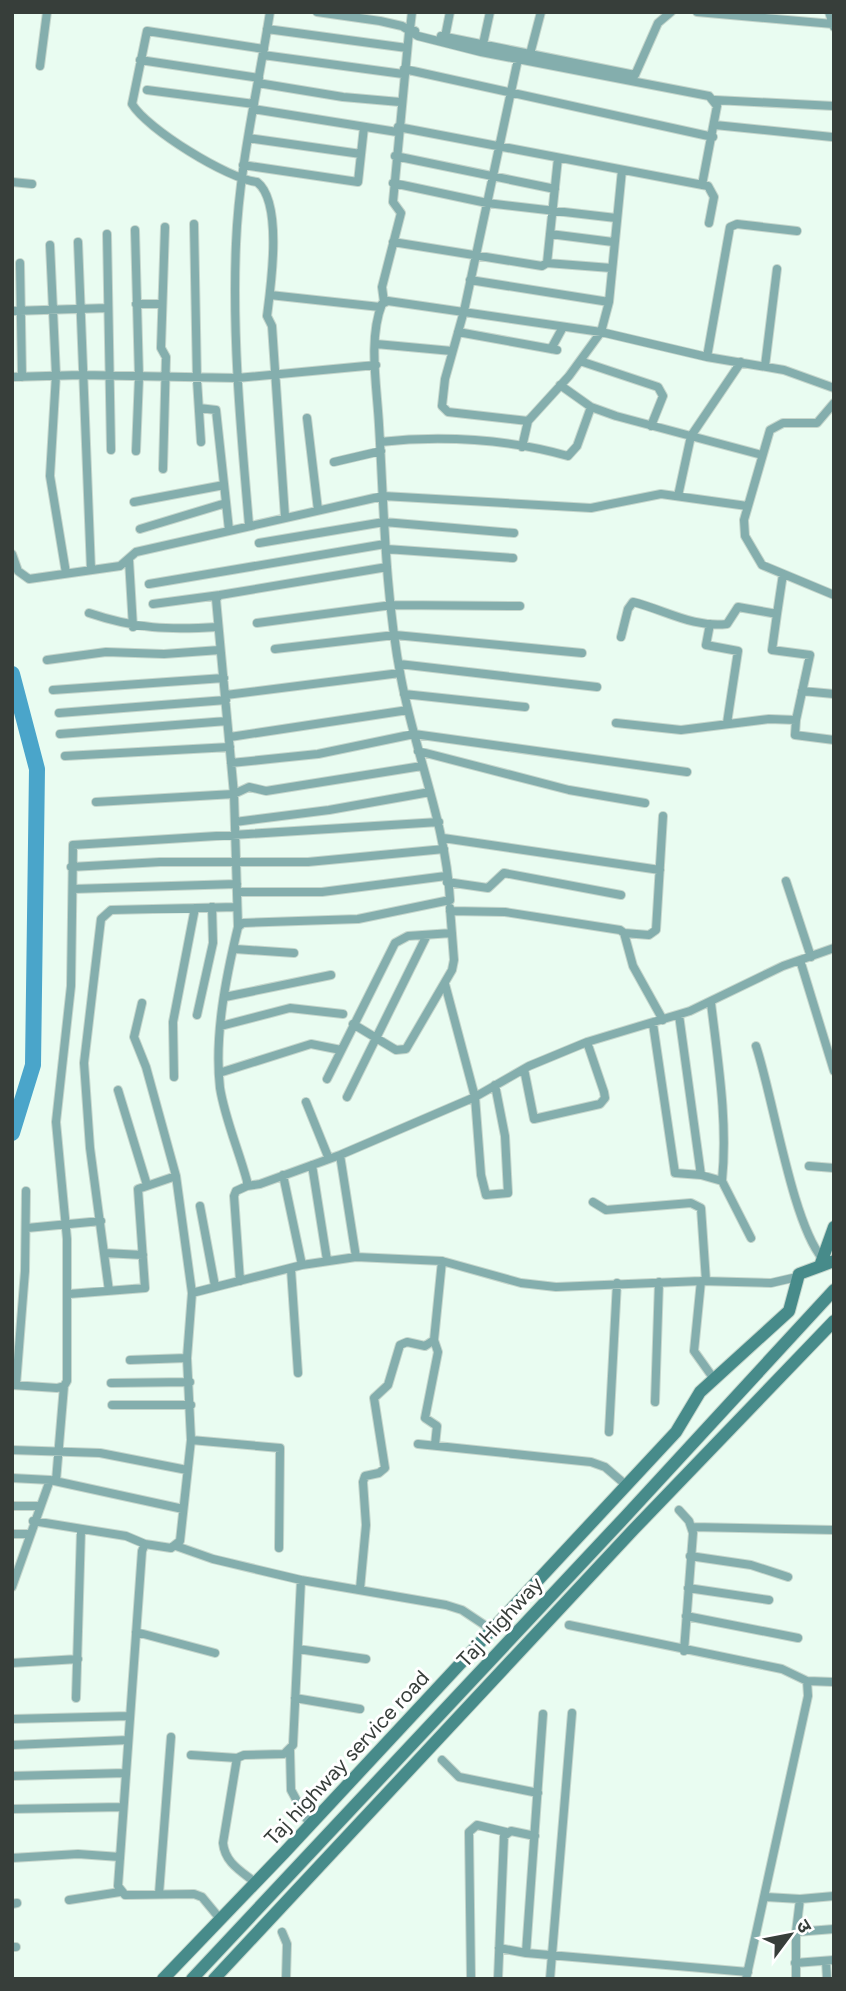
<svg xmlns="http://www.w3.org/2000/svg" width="846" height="1991" font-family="Figtree,'Noto Sans Devanagari',sans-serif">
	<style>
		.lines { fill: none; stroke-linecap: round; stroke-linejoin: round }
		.river { stroke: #4aa5ca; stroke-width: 16 }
		.street-casing { stroke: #c5d6cc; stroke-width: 10 }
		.secondary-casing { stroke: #c5d6cc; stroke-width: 14 }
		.street { stroke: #84aead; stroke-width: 8 }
		.secondary { stroke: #478b8a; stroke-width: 12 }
		.labels { text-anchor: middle; stroke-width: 6; stroke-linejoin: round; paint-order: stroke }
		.street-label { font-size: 21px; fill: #373e3a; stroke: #fff }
	</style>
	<rect width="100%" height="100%" fill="#e9fcf1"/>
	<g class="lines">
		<path class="river" d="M12 674 37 769 33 1065 12 1133"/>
		<defs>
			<path id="street" d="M317 12 380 21 402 26 418 36 481 52 709 96 717 106 702 185
				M412 12 410 29 415 31
				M697 12 833 24
				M829 12 834 27
				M267 29 407 48
				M441 36 635 75 658 23 671 12
				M445 37 450 12
				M483 44 490 12
				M264 49 147 31 132 104C147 129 228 179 257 182 283 202 271 285 267 316L272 326 285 517
				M530 54 541 12
				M263 55 403 74
				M518 59 464 311 445 379 442 406 448 412 528 421
				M140 60 259 78
				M40 66 47 12
				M404 69 713 137
				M258 83 343 97 400 102
				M147 90 254 104
				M715 100 834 106
				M253 109 397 132
				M715 125 832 137
				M398 127 708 186 714 197 709 223
				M248 138 361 154
				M395 156 555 189
				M243 165 358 182 364 127
				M12 182 32 184
				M393 183 487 203 616 218
				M194 224 197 380 201 442
				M135 230 139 377 136 451
				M107 234 111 450
				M550 234 613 242
				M78 242 91 570
				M393 242 542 266 547 263 558 158
				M50 245 56 375 50 476 66 573
				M20 263 22 377
				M547 263 611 268
				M470 280 609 302
				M270 295 380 307
				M384 302 382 287 401 213 393 202 409 32
				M136 304H162
				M12 311 108 308
				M458 332 557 350
				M376 344 452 351
				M551 349 563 327
				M707 357 730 227 737 224 797 231
				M580 361 658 387 663 396 651 426
				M765 366 777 269
				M12 377 81 375 237 378 376 365
				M560 385 591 407 616 416 762 455
				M834 403 817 423H783L770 430 744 520 745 536 762 565 834 595
				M199 408 216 410 229 530
				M307 418 318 510
				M380 442C441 435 509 439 568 456L577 446 591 407
				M522 447 528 421 569 376 601 332 609 302 622 170
				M334 462 381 451
				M163 469 166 357 161 348 165 227
				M678 496 691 436 741 362
				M134 502 224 485
				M249 525C241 432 232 337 236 244 239 166 258 89 270 12
				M140 529 226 503
				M259 543 384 522 514 533
				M386 549 513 558
				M12 554 18 571 29 579 120 566 136 552 383 496 591 508 661 494 747 506
				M129 560 133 627
				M149 584 385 544
				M153 604 220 595
				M89 613C136 629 169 630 218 627
				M777 614 772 650 810 655 796 720
				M257 623 392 605 520 606
				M710 624 706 645 738 651 727 723
				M621 637 628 609 633 602C665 610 693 628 727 624L738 607 777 614 783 574
				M275 649 395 635 582 653
				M47 660 106 652 164 654 220 650
				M399 664 597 687
				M53 690 224 678
				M802 691 834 694
				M404 694 525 707
				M226 695 400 673
				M59 713 226 700
				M616 723 681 730 769 719 796 720 795 735 834 740
				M60 734 227 721
				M230 737 408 710
				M418 751 569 790 645 803
				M65 756 230 747
				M231 763 318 754 414 734 687 772
				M96 802 234 794 249 787 266 791 422 766
				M235 822 329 810 430 792
				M443 838 660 870
				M71 867 160 862H308L444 849
				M786 881 811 957
				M447 882 488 888 504 873 621 895
				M73 889 237 884
				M237 892H322L446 876
				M450 911 505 912 620 930 624 933 633 966 663 1020
				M238 927 234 794 216 599 220 595 387 567
				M624 933 649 935 656 930 663 816
				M235 949 294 953
				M800 960 834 1071
				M445 984 475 1097 481 1175 486 1195 508 1193 505 1136 495 1085
				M225 997 331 975
				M142 1003 134 1037 146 1067 176 1176 192 1293
				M711 1003C718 1062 728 1122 722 1181
				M197 1015 213 943 212 907
				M679 1015 701 1175
				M353 1024 396 1050 406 1049 452 970 454 960 450 908
				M653 1024 675 1173 701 1175 722 1181 751 1238
				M221 1026 290 1008 343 1014
				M756 1046C773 1097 792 1222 822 1258
				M524 1069 534 1119 600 1104 605 1098 604 1092 587 1042
				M219 1073 311 1044 341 1050
				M174 1077 173 1022 195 908
				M327 1079 395 943 408 936 452 933
				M118 1090 147 1185
				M347 1097 427 935
				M306 1102 329 1159
				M340 1155 356 1257
				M312 1165 327 1260
				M809 1166 834 1168
				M283 1175 302 1265
				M247 1186 260 1184 340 1155 475 1097 529 1066 587 1042 690 1011 783 966 834 948
				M593 1202 606 1210 691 1203 701 1208 706 1281
				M200 1206 215 1286
				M27 1228 101 1221
				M104 1253 143 1255
				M291 1269 298 1373
				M240 1281 234 1196 236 1191 247 1186V1181C239 1151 225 1119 220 1088 214 1036 226 977 238 927L243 923 358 919 450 900C446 824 415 753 401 678 385 595 384 509 379 425 377 387 368 339 382 304L388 301 601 332 707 357 784 370 834 388
				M701 1281 694 1351 714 1379
				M109 1291 90 1148 84 1063 101 919 111 910 237 907
				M69 1294 145 1288 138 1189 176 1176
				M434 1340 438 1352 425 1418 437 1426 435 1445
				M130 1360 187 1358
				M111 1383 190 1382
				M12 1385 57 1388 64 1386 67 1381V1239L56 1122 71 986 73 845 439 822
				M16 1385 25 1271 26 1191
				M655 1402 659 1282
				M112 1405H191
				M609 1432 617 1283
				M191 1440 280 1448 279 1548
				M418 1444 591 1462 605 1467 626 1485
				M12 1450 100 1453 187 1470
				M12 1478 50 1480 183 1509
				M56 1481 64 1386
				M12 1506H38
				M679 1510 689 1521 693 1533 684 1651
				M33 1521 126 1536 145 1544
				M692 1527 834 1530
				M12 1534H29
				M176 1546 213 1559 301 1580 446 1605 462 1610 492 1630
				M690 1556 751 1565 788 1577
				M12 1587 50 1480
				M688 1588 769 1600
				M360 1589 366 1525 363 1482 365 1476 379 1473 385 1468 374 1398 388 1385 400 1345 407 1342 425 1346 434 1340 442 1261
				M686 1616 798 1638
				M569 1625 782 1669 807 1681 808 1696 746 1979
				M136 1632 215 1653
				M298 1649 366 1659
				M12 1663 78 1659
				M807 1681 834 1682
				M76 1698 81 1530
				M295 1698 360 1709
				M12 1719 130 1716
				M12 1745 128 1740
				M290 1750 291 1790 310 1825
				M191 1755 237 1758
				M442 1760 459 1777 538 1793
				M12 1776 126 1773
				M12 1809 123 1807
				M12 1858 78 1854 120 1857
				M256 1883C241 1871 225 1863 223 1843L237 1758 244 1755 284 1754 293 1745 301 1580
				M159 1894 171 1737
				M766 1897 800 1899 834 1896
				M69 1900 120 1892
				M12 1904 17 1903
				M221 1920 202 1897 194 1894 125 1895 118 1886 142 1551 145 1544 171 1548 180 1541 191 1440 187 1358 192 1293 302 1265 356 1257 442 1261 521 1283 556 1287 701 1281 771 1283 797 1277
				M282 1932 287 1944 286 1979
				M796 1932 834 1929
				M12 1947H16
				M499 1948 526 1953 748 1972
				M526 1953 543 1714
				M826 1961 827 1979
				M795 1963 834 1960
				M471 1979 469 1832 477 1825 506 1832
				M498 1979 504 1836 511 1831 535 1836
				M550 1979 572 1713
				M796 1979V1932L800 1899"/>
			<path id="secondary" d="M820 1266 834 1227
				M163 1979 284 1853 676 1432 700 1392 789 1311 799 1274 834 1261
				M192 1979 625 1517 834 1290
				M214 1979 634 1529 834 1321"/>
		</defs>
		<use href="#street" class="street-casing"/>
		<use href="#secondary" class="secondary-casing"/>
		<use href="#street" class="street"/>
		<use href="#secondary" class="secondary"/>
	</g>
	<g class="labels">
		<g class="street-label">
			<text transform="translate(500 1622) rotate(-47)" y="7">Taj Highway</text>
			<text transform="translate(347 1758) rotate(-47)" y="7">Taj highway service road</text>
		</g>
	</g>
	<rect width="846" height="1991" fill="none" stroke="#373e3a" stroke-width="28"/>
	<g transform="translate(790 1935) rotate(58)" stroke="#ffffff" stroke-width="5" paint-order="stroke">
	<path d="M0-5L12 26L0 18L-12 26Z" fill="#373e3a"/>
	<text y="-10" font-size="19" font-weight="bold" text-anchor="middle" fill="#373e3a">उ</text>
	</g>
</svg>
